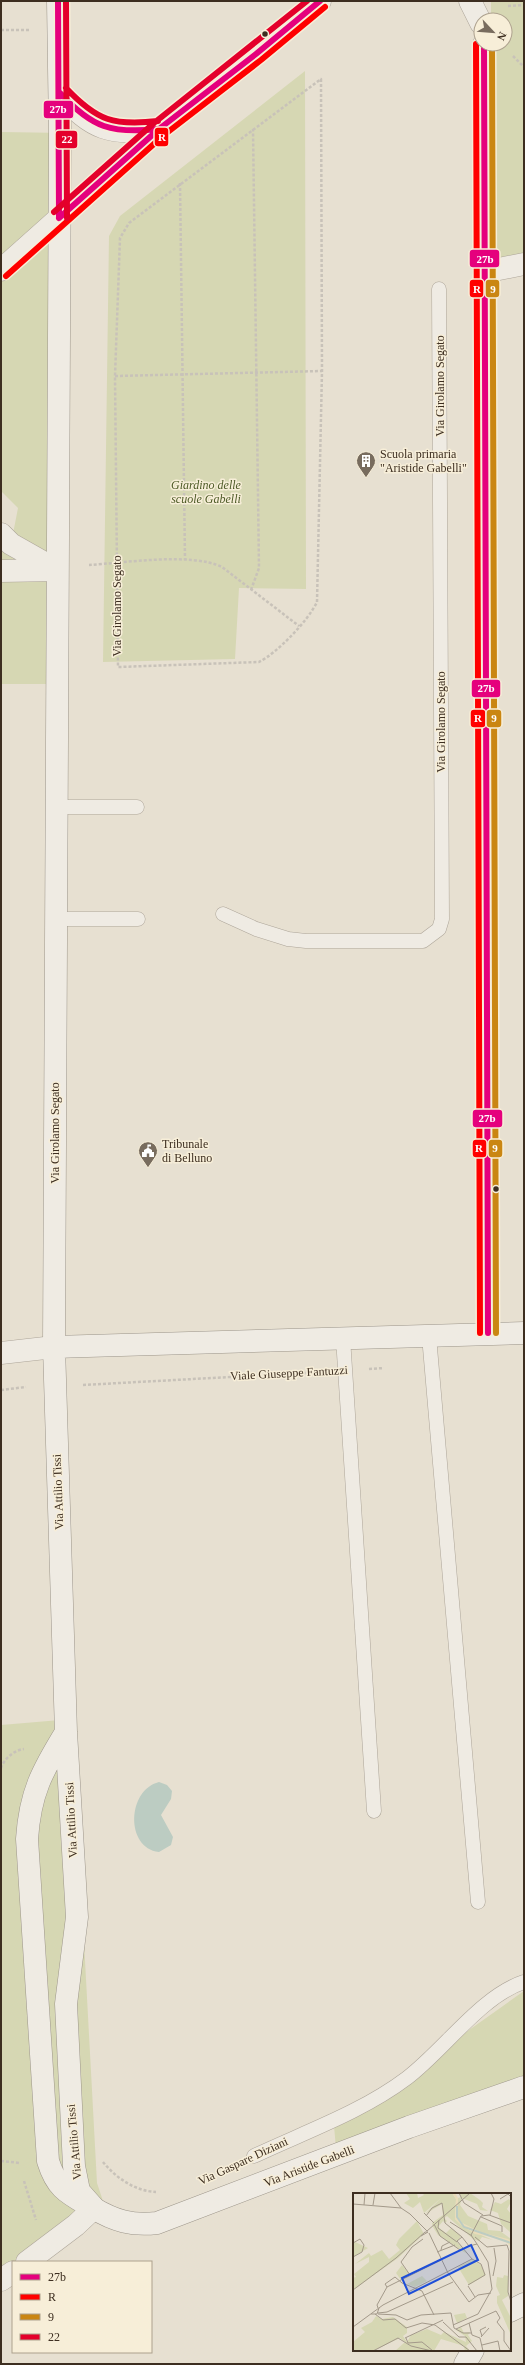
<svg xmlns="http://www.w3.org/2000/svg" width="525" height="2365" font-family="'Times New Roman',serif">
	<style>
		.green { fill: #d6d7b3 }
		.water { fill: #bcccc2 }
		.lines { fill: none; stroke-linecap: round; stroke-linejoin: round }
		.lane-casing { stroke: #ada599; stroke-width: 15 }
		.street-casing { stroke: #ada599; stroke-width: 23 }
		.secondary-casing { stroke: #9c958a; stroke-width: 23 }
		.path { stroke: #c8c2b9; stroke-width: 2.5; stroke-dasharray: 3 2; stroke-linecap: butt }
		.lane { stroke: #efebe3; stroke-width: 14 }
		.street { stroke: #efebe3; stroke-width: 22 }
		.secondary { stroke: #efebe3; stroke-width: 22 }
		.bus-1-casing { stroke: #f7eed8; stroke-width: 9 }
		.bus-2-casing { stroke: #f7eed8; stroke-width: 9 }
		.bus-3-casing { stroke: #f7eed8; stroke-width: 9 }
		.bus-4-casing { stroke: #f7eed8; stroke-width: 9 }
		.bus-1 { stroke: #e5007d; stroke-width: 6 }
		.bus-2 { stroke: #f00; stroke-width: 6 }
		.bus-3 { stroke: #ca8612; stroke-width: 6 }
		.bus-4 { stroke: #e4002b; stroke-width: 6 }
		.bus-dot { fill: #3d2e20; stroke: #f7eed8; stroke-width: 1.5 }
		.labels { text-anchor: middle; stroke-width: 3; stroke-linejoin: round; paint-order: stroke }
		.street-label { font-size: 12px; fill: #3d2e20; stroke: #f7eed8 }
		.poi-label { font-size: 12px; fill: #3d2e20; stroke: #f7eed8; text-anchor: start }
		.park-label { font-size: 12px; font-style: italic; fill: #4d5a26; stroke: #f7eed8 }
		.inset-river { fill: none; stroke: #bcccc2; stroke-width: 2 }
		.inset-road { fill: none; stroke: #a3998a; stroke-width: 1 }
		.view { fill: #1d4ed8; fill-opacity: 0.15; stroke: #1d4ed8; stroke-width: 2 }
		.inset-edge { fill: none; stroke: #3d2e20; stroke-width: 2 }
		.line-badge { stroke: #f7eed8; stroke-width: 1.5 }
		.badge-label { font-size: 11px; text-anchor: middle; font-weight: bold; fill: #fff }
	</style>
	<rect width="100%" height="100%" fill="#e7e0d1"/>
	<path class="green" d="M491 1H524V269L489 275 491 44H505V20H491Z
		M305 71 306 589 239 588 235 659 103 662 109 236 120 216Z
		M1 132 66 133 62 684H1V544H11L18 508 1 491Z
		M72 1719 97 2183 106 2210 1 2273V1725Z
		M524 1991V2082L336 2148 334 2126Z"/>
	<path class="water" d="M159 1782 167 1785 172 1791 171 1799 161 1815 173 1837 171 1845 159 1852C125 1848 127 1790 159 1782Z"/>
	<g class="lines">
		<defs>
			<path id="lane" d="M56 807H137
				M223 914 256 929 288 939 306 941H423L439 929 442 919 439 289
				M55 919H138
				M429 1336 478 1902
				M343 1338 374 1811
				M254 2156C305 2132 362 2112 407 2078 444 2050 481 1996 524 1982"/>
			<path id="street" d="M470 1 481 23
				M484 44 488 1333
				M60 93C93 131 110 135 159 129
				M1 270 159 129 256 54 320 1
				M484 272 524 264
				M1 534 11 544 57 570
				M1 571 56 570
				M1 1353 54 1347
				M27 2262 76 2225 94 2208
				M1 2280 13 2272"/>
			<path id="secondary" d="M58 1 60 133 54 1347 66 1732 77 1917 66 2004 74 2166 79 2191 94 2208
				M54 1347 524 1333
				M66 1732C42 1771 30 1793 27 1839L48 2161C57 2190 69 2194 93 2208 115 2221 132 2226 157 2223L409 2127 524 2087
				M510 2311 524 2304
				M465 2364 473 2350"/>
		</defs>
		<use href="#lane" class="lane-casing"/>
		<use href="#street" class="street-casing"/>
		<use href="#secondary" class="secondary-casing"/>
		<path class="path" d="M508 6 524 5
			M1 30H30
			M513 56 524 67
			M321 79 322 371 317 602C308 621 277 653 259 662L118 667 115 376 120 238 129 223Z
			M180 183 185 560
			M115 376 322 371
			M89 565C124 563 191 552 222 567L299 626
			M251 590 259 568 253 129
			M369 1369 384 1368
			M83 1385 322 1372
			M1 1390 26 1387
			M1 1768C4 1759 14 1750 24 1749
			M1 2161 20 2163
			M103 2162C116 2178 135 2191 156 2192
			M24 2181 36 2220"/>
		<use href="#lane" class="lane"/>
		<use href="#street" class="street"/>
		<use href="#secondary" class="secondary"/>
		<defs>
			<path id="bus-1" d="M58 1 59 218
				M484 44 488 1333
				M60 93C92 128 112 134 159 129
				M59 218 159 129 256 54 320 1"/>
			<path id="bus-2" d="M476 44 480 1333
				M6 276 164 135 261 60 325 7"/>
			<path id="bus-3" d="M492 44 496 1333"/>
			<path id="bus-4" d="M66 1 67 218
				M66 88C97 121 114 126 158 121
				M54 212 154 123 307 1"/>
		</defs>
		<use href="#bus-1" class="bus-1-casing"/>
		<use href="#bus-2" class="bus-2-casing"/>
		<use href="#bus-3" class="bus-3-casing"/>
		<use href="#bus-4" class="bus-4-casing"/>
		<use href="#bus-1" class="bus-1"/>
		<use href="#bus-2" class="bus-2"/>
		<use href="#bus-3" class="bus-3"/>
		<use href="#bus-4" class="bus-4"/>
	</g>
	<defs>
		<symbol id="building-pin" viewBox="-11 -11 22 30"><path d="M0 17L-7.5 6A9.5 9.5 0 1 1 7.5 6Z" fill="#786c5e" stroke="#f7eed8"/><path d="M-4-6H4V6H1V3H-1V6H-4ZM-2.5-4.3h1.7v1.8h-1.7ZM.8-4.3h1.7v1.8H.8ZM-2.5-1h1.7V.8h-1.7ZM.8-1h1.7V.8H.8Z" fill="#fff"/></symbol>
		<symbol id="civic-pin" viewBox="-11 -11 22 30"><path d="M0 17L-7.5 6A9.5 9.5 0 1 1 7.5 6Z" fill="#786c5e" stroke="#f7eed8"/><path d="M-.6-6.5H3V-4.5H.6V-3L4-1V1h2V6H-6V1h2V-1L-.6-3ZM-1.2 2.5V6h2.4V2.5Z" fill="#fff"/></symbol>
	</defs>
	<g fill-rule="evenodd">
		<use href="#building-pin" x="355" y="450" width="22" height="30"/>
		<use href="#civic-pin" x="137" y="1140" width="22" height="30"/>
	</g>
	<g class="bus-dot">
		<circle cx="265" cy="34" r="3.5"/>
		<circle cx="496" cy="1189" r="3.5"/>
	</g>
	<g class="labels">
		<g class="street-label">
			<text transform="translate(440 386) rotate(-90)" y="4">Via Girolamo Segato</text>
			<text transform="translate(117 606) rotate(-90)" y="4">Via Girolamo Segato</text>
			<text transform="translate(441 722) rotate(-90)" y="4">Via Girolamo Segato</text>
			<text transform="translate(55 1133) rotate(-90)" y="4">Via Girolamo Segato</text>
			<text transform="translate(289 1373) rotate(-3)" y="4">Viale Giuseppe Fantuzzi</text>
			<text transform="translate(58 1492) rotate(-92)" y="4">Via Attilio Tissi</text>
			<text transform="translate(71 1820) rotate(-93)" y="4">Via Attilio Tissi</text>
			<text transform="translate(74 2142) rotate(-95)" y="4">Via Attilio Tissi</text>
			<text transform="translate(243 2161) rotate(-25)" y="4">Via Gaspare Diziani</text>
			<text transform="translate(309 2166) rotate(-21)" y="4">Via Aristide Gabelli</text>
		</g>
		<g class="poi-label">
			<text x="380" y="458">Scuola primaria<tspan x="380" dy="14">"Aristide Gabelli"</tspan></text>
			<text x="162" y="1148">Tribunale<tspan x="162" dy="14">di Belluno</tspan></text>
		</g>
		<g class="park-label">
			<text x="206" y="489">Giardino delle<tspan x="206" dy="14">scuole Gabelli</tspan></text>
		</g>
	</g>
	<g transform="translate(353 2193)">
		<rect width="158" height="158" fill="#e7e0d1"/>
		<path d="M53 0H64L65 5 71 2 69 0H99L103 6 102 26 112 35 140 47 129 44 126 48 120 46 94 23 91 25 94 28 92 30 90 28 85 34 93 40 98 35 108 43 104 49 114 61 85 42 80 34 79 30 90 22 89 11 72 21 88 5 71 20 67 9 60 15 51 10 57 6ZM106 0H117L127 7 130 10 129 14 135 18 127 17 124 11 109 5 107 12 115 23 134 31 135 37 147 38 158 46V48L127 39 109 30 104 23 105 5 108 4ZM156 6 158 9 154 16 158 21V40L148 31 145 20 137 17 142 9 148 11ZM64 28 71 41 45 65 0 97V85L3 84 1 81 16 69V64L2 71 16 60 18 63 29 57 36 66 47 57 43 52 46 46ZM2 49 15 55 0 64V50ZM119 67 128 72 133 82 116 92 105 74ZM49 72 57 82 48 87 43 80ZM151 82 155 83V103L149 107 158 125V142L144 110V103L147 102 143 93 144 84 150 85ZM69 83 74 88 62 94 54 91ZM112 120 114 125 104 130 101 122ZM23 123 29 126 40 124 54 134V140L50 143 54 149 58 142 74 136 88 142 91 139 113 149 112 143 103 137 108 134 111 140 117 139 115 142 119 148 113 153 117 158H112L111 153 88 146 81 158H42L52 149 47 145 20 158H0V149L12 139 8 135 19 129Z" fill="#d6d7b3"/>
		<path d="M99 0H102L105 5 104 23 109 30 127 39 155 46 158 48V54L150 46 122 41 108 32 102 26 103 6Z" fill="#eadcb9"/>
		<path class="inset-river" d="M104 13V24L111 34 158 50"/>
		<path class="inset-road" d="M37 0 48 15M106 0 111 10 130 22M147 6 155 1 158 4M0 11 48 15 57 21 74 38M11 12 12 0M20 12 22 0M71 20 81 30M137 22 141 6 138 0M73 23 79 15 89 10 92 30 109 44M128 24 149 33V39M86 27 85 35 104 49M97 29 119 43M81 31 87 43 107 57M74 38 117 0M76 40 95 80 116 109 125 102 138 100M122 44 134 54 154 52 156 58 155 99 158 109M0 50 7 46 11 52 9 59 0 64M88 57 89 53 97 49M84 59 102 52M119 66 104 48 109 44 116 53 124 51 118 42 128 23 136 22 158 30M57 82 48 69 59 54 70 46M140 83 143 68 141 55M115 92 132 82 128 71 119 66M115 93 122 104M34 94 32 91 42 84 49 90 69 98 81 122M34 94 88 67M0 97 43 65 72 39H75L68 43M25 115 24 112 34 94M25 120 34 119 100 89M18 121H24L26 115M22 121 30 127 42 126 53 135 69 130 82 132 117 158M25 121 43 122 54 127 68 122 98 120 101 135 110 140H118M90 129 106 144H113L124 158M116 130 119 142 127 145M100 132 125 121 139 96 135 69 124 51M0 134 30 112 119 66M103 136 143 118 147 125 144 129 151 138V148L158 158M129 143 127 137 133 134M128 144 136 135M52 145 90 127M53 145 55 150 69 149 80 158M127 145 130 158M129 152 145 148 147 158M20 158 45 145 58 153 79 158"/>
		<path class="view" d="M118 52 125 67 56 101 49 85Z"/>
		<rect width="158" height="158" class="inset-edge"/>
	</g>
	<g class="line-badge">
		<rect x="43" y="100" width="31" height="19" rx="4" fill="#e5007d"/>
		<rect x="154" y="127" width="15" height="20" rx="4" fill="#f00"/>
		<rect x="55" y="130" width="23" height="19" rx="4" fill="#e4002b"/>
		<rect x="469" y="249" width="31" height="19" rx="4" fill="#e5007d"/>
		<rect x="469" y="279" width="15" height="19" rx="4" fill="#f00"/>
		<rect x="485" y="279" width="15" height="19" rx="4" fill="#ca8612"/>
		<rect x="471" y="679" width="30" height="19" rx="4" fill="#e5007d"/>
		<rect x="470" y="709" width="16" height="19" rx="4" fill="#f00"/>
		<rect x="486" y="709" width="16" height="19" rx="4" fill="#ca8612"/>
		<rect x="472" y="1109" width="31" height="19" rx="4" fill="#e5007d"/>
		<rect x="472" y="1139" width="15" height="19" rx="4" fill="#f00"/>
		<rect x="488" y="1139" width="15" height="19" rx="4" fill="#ca8612"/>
	</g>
	<g class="badge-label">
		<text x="58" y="113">27b</text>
		<text x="162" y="141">R</text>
		<text x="67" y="143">22</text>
		<text x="485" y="263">27b</text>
		<text x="477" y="293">R</text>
		<text x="493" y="293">9</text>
		<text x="486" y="692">27b</text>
		<text x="478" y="722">R</text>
		<text x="494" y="722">9</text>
		<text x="487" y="1122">27b</text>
		<text x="479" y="1152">R</text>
		<text x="495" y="1152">9</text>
	</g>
	<rect width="525" height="2365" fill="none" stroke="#3d2e20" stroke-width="4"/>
	<rect x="12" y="2261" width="140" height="92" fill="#f7eed8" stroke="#ada18e"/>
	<rect x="20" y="2274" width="20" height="6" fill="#e5007d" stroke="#ada18e"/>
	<text x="48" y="2281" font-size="12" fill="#3d2e20">27b</text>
	<rect x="20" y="2294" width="20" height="6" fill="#ff0000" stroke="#ada18e"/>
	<text x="48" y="2301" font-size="12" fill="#3d2e20">R</text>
	<rect x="20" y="2314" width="20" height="6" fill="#ca8612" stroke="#ada18e"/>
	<text x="48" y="2321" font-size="12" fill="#3d2e20">9</text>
	<rect x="20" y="2334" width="20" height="6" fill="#e4002b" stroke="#ada18e"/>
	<text x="48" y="2341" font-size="12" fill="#3d2e20">22</text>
	<g transform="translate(493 32) rotate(116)"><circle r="19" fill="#f7eed8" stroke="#ada18e"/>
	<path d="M0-3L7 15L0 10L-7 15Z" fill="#786c5e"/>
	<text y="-6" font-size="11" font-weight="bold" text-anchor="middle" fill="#3d2e20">N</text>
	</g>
</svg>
